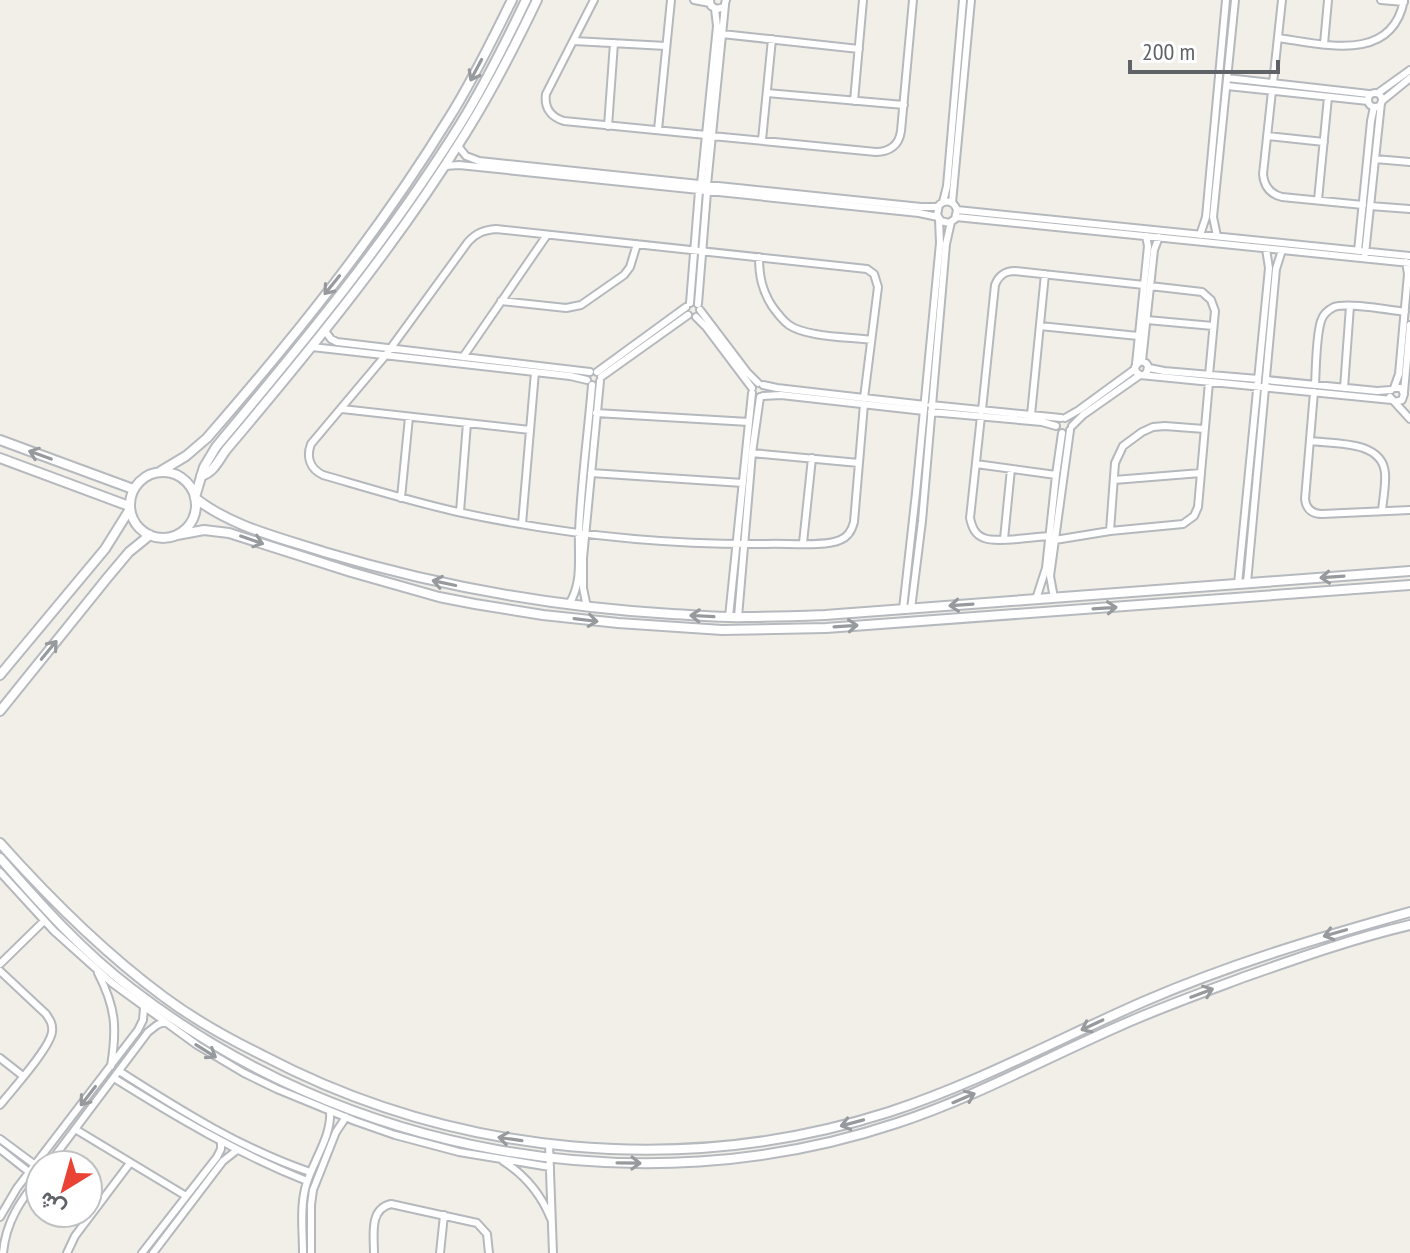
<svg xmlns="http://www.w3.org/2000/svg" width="1410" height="1253" font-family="'PT Sans Narrow',Vazirmatn,sans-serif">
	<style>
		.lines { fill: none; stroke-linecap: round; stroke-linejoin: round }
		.street-casing { stroke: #b5b8bc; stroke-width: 10 }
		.secondary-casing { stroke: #b6babf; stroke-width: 12 }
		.street { stroke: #fff; stroke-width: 6 }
		.secondary { stroke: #fff; stroke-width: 8 }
		.oneway { stroke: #979a9d }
	</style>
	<rect width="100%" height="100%" fill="#f1efe8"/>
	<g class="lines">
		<defs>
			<path id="street" d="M594 0 546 94C544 108 551 117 564 121L706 135
				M694 0 710 3
				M710 0 711 6 717 9 724 7 726 0
				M1381 0 1404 2
				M722 34 859 49
				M1278 38C1323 44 1392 64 1404 0
				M574 41 666 46
				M1324 44 1328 0
				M1227 78 1369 94
				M1273 83 1282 0
				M1227 86 1368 101
				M1272 91 1263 174C1264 186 1270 194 1282 197L1363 205
				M1368 100a7 7 0 1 1 14 0a7 7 0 1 1-14 0Z
				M767 93 904 105
				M1378 93 1410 70
				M854 101 863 0
				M1382 101 1410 78
				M608 126 614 43
				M658 130 671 0
				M712 136 876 152C890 152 899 145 901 131L913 0
				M1267 136 1324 142
				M762 140 772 39
				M458 146 466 156 479 161 921 207H938
				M1375 159 1410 162
				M445 166 459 165 919 213 938 217
				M701 184 717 26 715 9
				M707 185 725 5
				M1318 200 1328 97
				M943 202 947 186 963 0
				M952 203 971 0
				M1370 206 1410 209
				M957 210 955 219 949 223 941 221 937 215 939 205C946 199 954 201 957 210L1410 256
				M956 217 1410 263
				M1200 235 1206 217 1226 0
				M1217 236 1213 217 1235 0
				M1358 251 1371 121 1374 107
				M1365 254 1381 103
				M759 257C759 276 762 290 772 306 777 313 782 320 789 325 806 337 849 337 871 340
				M1150 286 1202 292 1211 300 1215 311 1209 375
				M501 301 566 308 581 305 624 275 630 267 637 244
				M690 303 699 191
				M698 304 707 192
				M700 310 747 372 758 383
				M696 317 706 327 752 388
				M1147 320 1213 326
				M1040 326 1138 336
				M325 331 331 339 337 342 590 372
				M312 347 570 376 587 380
				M463 357 547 235
				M1142 361 1154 250 1159 237
				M1136 364 1148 246 1146 236
				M1149 368 1164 371 1258 379
				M597 372 686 307
				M1144 375 1147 372 1148 366 1146 363 1140 361 1135 367 1136 372 1140 375 1392 400
				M601 377 688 315
				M1266 380 1377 391 1391 390
				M763 385 777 388 925 405
				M1315 385C1316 367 1316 337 1321 321 1323 314 1328 310 1334 307 1347 302 1389 310 1405 312
				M1344 388 1350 306
				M1394 388 1399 374 1408 274 1406 262
				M1394 388H1401L1404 394 1402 400 1395 402
				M1314 392 1305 499C1306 509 1312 514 1322 514L1410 510
				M1404 392 1410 325
				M763 396 781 395 924 411
				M1390 397 1410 419
				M864 398 878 287 874 274 867 269 496 229C484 230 476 233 468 242L385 356 311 444C306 457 310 469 323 475 368 488 413 502 458 512 559 534 664 545 767 544 784 543 826 547 840 540 848 537 852 530 854 522L864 404
				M931 405 1061 418
				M342 409 530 430
				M982 410 995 285C999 275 1005 271 1015 271L1144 285
				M931 412 1042 422 1056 426
				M596 413 749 422
				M1031 415 1045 274
				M981 416 970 518C972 527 975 535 984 538 996 543 1034 537 1049 536
				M1065 418 1079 410 1135 369
				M1072 426 1083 415 1140 375
				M1310 441C1334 444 1382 440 1385 473 1386 485 1383 499 1382 511
				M752 453 859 463
				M976 464 1056 475
				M591 473 743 483
				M1114 480 1201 473
				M401 498 409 417
				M460 512 467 423
				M522 524 535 372
				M1110 531 1115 463 1123 446 1142 432 1153 427 1165 426 1204 429
				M1004 539 1011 469
				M1055 540 1110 531 1183 524 1194 516 1198 507 1209 382
				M803 543 812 458
				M1247 583 1276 269 1282 250
				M1238 584 1269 268 1266 249
				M1054 598 1050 576 1070 430
				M1036 599 1046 568 1056 475 1062 433
				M569 604C583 582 578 557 579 532 581 483 588 434 592 385
				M587 607 583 588V558L600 381
				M903 609 916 493 940 243 939 219
				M911 609 922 521 946 244 951 222
				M729 617 752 393
				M738 617 752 453 760 397
				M0 872 54 931 112 983 197 1045 244 1073 277 1089 355 1121 395 1135 459 1152 550 1167
				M0 964 44 921
				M0 971 46 1014C50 1020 53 1024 52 1032 50 1048 12 1090 0 1105
				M98 973C116 1008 117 1028 111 1066
				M0 1058 23 1076
				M119 1071C180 1110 242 1149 310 1172
				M114 1078C176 1117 239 1154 307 1181
				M75 1129 186 1196
				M0 1139 35 1165
				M549 1144 553 1253
				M0 1149 29 1172
				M503 1161C525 1175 541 1194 551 1219
				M48 1165 148 1032 157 1025 164 1022
				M0 1217 17 1188 138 1030 143 1020 144 1008
				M3 1253C6 1221 21 1200 40 1176
				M67 1253 75 1236 130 1163
				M142 1253 217 1157 221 1149V1141
				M153 1253 223 1161 237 1150
				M303 1253C303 1232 300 1210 305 1189 311 1163 332 1138 330 1111
				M311 1253V1205L313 1190 336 1132 346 1117
				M374 1253C374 1235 369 1209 391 1204L477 1223 487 1234 489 1253
				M440 1253 444 1215"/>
			<path id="secondary" d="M0 440 133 489
				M0 458 129 506
				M161 471 186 456 207 438C295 337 379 232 449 118 473 80 492 40 512 0
				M130 505a33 33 0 1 1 66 0a33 33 0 1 1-66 0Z
				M201 476C214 472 218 461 226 450 311 349 395 247 465 134 492 91 515 46 537 0
				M195 497 204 467 216 447C303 343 389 239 461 123 485 84 506 42 526 0
				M195 498C232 527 281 538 324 552 438 586 554 607 672 614 697 615 721 618 746 617 772 617 799 616 825 615L1410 571
				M177 535 204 530 229 533 351 572 439 597 475 604 543 615 618 623 722 630 826 628 1410 585
				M0 675 105 549 130 509
				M0 711 108 577 129 552 150 535
				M0 843C50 899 103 952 164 997 195 1020 229 1039 264 1056 455 1156 683 1178 889 1112 978 1083 1060 1038 1145 1001 1231 964 1320 937 1410 912
				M0 858C41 905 82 951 132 989 346 1154 640 1209 897 1123 973 1098 1044 1059 1117 1027 1159 1008 1204 992 1247 976 1301 957 1355 938 1410 925"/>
		</defs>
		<use href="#street" class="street-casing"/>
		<use href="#secondary" class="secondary-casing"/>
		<use href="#street" class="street"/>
		<use href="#secondary" class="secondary"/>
	</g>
	<defs><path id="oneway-shaft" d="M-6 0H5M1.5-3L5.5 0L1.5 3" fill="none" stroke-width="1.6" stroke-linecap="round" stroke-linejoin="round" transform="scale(2)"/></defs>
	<g class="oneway">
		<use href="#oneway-shaft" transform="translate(476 70) rotate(118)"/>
		<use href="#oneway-shaft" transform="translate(332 285) rotate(129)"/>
		<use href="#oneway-shaft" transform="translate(40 455) rotate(-160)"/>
		<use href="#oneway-shaft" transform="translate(252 540) rotate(19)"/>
		<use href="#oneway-shaft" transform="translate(1332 577) rotate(176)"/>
		<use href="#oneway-shaft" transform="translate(444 583) rotate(-168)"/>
		<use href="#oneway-shaft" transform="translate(961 605) rotate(176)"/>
		<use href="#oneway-shaft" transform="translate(1105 608) rotate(-4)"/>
		<use href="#oneway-shaft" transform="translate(702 616) rotate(-177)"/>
		<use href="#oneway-shaft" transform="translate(586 620) rotate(7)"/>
		<use href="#oneway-shaft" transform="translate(846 626) rotate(-4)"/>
		<use href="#oneway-shaft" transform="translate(49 650) rotate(-50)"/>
		<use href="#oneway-shaft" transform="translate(1335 933) rotate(164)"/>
		<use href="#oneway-shaft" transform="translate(1202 993) rotate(-21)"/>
		<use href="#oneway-shaft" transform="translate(1092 1025) rotate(155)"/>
		<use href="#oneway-shaft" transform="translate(206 1051) rotate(32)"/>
		<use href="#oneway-shaft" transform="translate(88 1096) rotate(128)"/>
		<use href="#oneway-shaft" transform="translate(964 1098) rotate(-23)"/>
		<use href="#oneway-shaft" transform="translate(852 1123) rotate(165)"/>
		<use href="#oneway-shaft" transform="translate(510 1139) rotate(-172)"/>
		<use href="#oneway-shaft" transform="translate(629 1163) rotate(1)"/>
	</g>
	<g transform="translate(64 1189) rotate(217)"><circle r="38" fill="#ffffff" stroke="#bfc1c3" stroke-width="2"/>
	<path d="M0-6L14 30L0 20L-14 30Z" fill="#ea4335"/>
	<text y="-12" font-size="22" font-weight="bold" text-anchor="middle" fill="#5f6368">ش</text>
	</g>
	<path d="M1130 60v12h148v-12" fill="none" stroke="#5f6368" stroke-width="4"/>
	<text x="1142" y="60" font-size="24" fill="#5f6368" stroke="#ffffff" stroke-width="6" paint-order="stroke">200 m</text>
</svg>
